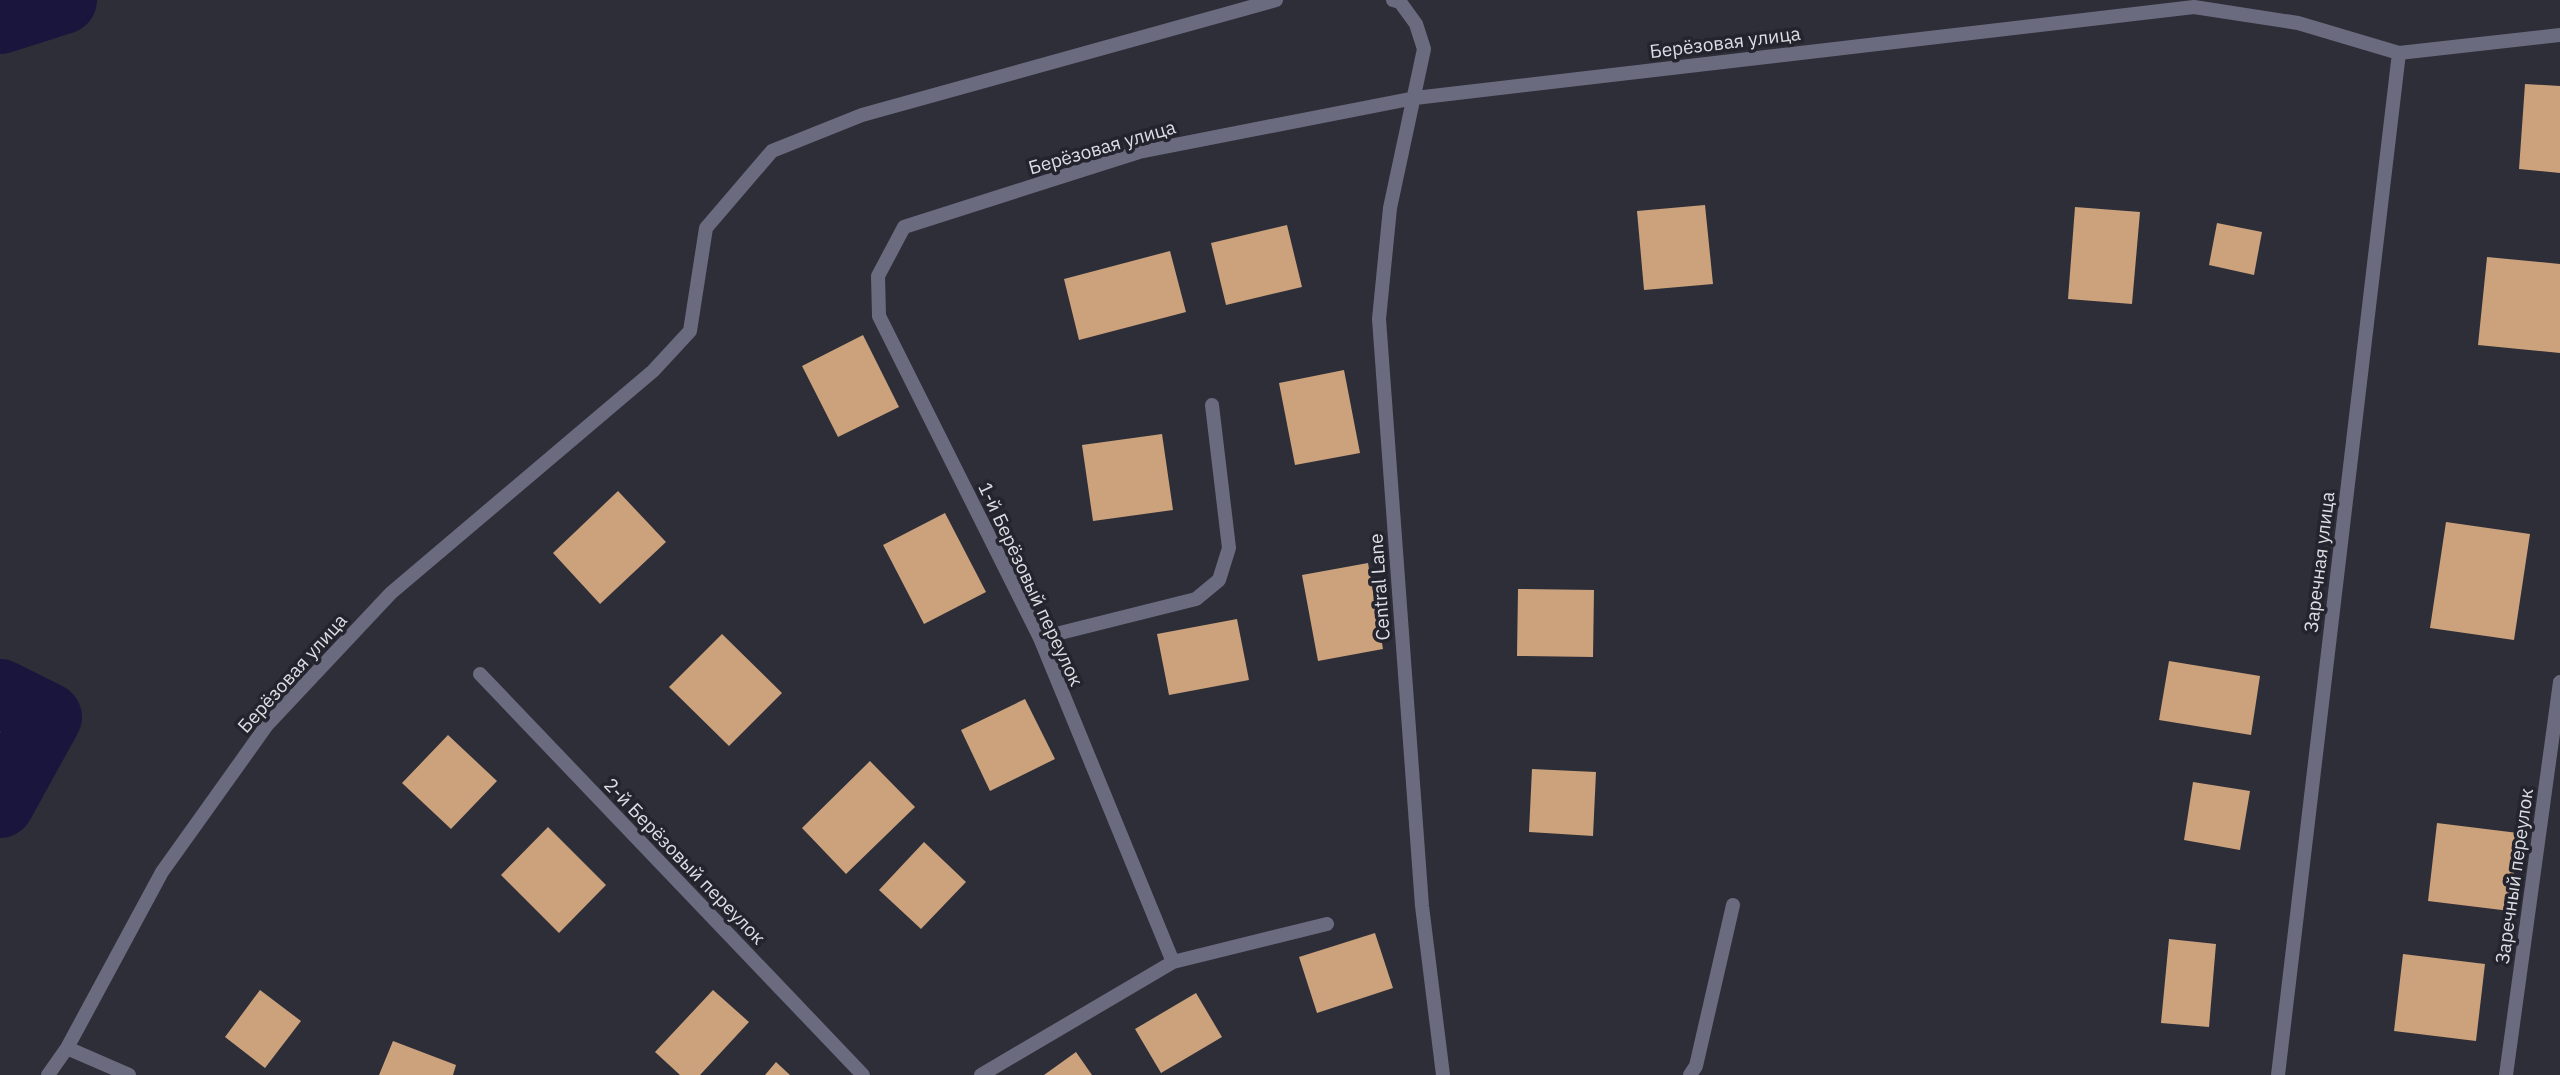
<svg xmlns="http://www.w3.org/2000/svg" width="2560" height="1075" font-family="'IBM Plex Sans',sans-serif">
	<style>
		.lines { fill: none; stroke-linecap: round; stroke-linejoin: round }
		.river { stroke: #1a153c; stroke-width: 68 }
		.building { fill: #cba27c }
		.service { stroke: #6b6b80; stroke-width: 14 }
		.minor { stroke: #6b6b80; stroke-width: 14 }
		.labels { text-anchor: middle; stroke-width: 7; stroke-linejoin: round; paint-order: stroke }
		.street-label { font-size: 19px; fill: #dddee4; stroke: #24242e }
	</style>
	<rect width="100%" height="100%" fill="#2e2e38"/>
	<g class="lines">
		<path class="river" d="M0 20 63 0
			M0 693 48 717 0 804"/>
	</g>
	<path class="building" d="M2525 84 2560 86V173L2519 169Z
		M1705 205 1713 284 1644 290 1637 211Z
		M2075 207 2140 212 2132 304 2068 299Z
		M2217 223 2262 232 2254 275 2209 265Z
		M1287 225 1302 287 1226 305 1211 243Z
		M1170 251 1186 312 1079 340 1064 279Z
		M2487 257 2560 264V353L2478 345Z
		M863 335 899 407 838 437 802 366Z
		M1344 370 1360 453 1295 465 1279 383Z
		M1162 434 1173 510 1093 521 1082 445Z
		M618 491 666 542 600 604 553 553Z
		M945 513 986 592 924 624 883 545Z
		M2446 522 2530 534 2514 640 2430 628Z
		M1368 563 1383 649 1318 661 1302 575Z
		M1518 589 1594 590 1593 657 1517 656Z
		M1237 619 1249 680 1169 695 1157 634Z
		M722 634 782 693 729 746 669 687Z
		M2169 661 2260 676 2251 735 2159 720Z
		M1025 699 1055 759 990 791 961 730Z
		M448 735 497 781 451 829 402 783Z
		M870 761 915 807 846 874 802 828Z
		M1532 769 1596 772 1593 836 1529 832Z
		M2193 782 2250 791 2240 850 2184 840Z
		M2437 823 2518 833 2510 911 2428 901Z
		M548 827 606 885 559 933 501 875Z
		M924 842 966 882 921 929 879 890Z
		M1375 933 1393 988 1317 1013 1299 957Z
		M2169 939 2216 944 2209 1027 2161 1023Z
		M2403 954 2485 964 2476 1041 2394 1031Z
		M260 990 301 1021 265 1068 225 1037Z
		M713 990 749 1022 700 1075H680L655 1052Z
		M1196 993 1222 1037 1161 1073 1135 1029Z
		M393 1041 456 1065 453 1075H379Z
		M1076 1052 1092 1075H1044Z
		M776 1062 790 1075H765Z"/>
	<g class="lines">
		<path class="service" d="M1040 638 1196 599 1219 580 1229 548 1212 405
			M1690 1075 1696 1066 1733 905"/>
		<path class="minor" d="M1393 0 1400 2 1416 24 1424 49 1390 208 1379 319 1422 906 1443 1075
			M480 674 863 1075
			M1173 962 1040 638 879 316 878 276 904 227 1139 152 1415 98 2194 7 2298 23 2399 53 2560 35
			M67 1048 129 1075
			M48 1075 67 1048 162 872 267 725 391 593 653 371 690 331 706 228 772 151 862 115 1276 0
			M981 1075 1173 962 1327 924
			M2278 1075 2399 53
			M2506 1075 2560 682"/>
	</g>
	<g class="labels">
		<g class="street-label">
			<text transform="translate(1725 42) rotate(-7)" y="7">Берёзовая улица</text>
			<text transform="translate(1102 147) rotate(-16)" y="7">Берёзовая улица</text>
			<text transform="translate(2319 562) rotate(-83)" y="7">Заречная улица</text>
			<text transform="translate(1031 584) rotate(65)" y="7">1-й Берёзовый переулок</text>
			<text transform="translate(1379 587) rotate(-94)" y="7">Central Lane</text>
			<text transform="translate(292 673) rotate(-48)" y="7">Берёзовая улица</text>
			<text transform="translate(685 861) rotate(46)" y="7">2-й Берёзовый переулок</text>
			<text transform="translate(2514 876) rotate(-82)" y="7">Заречный переулок</text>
		</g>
	</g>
</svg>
